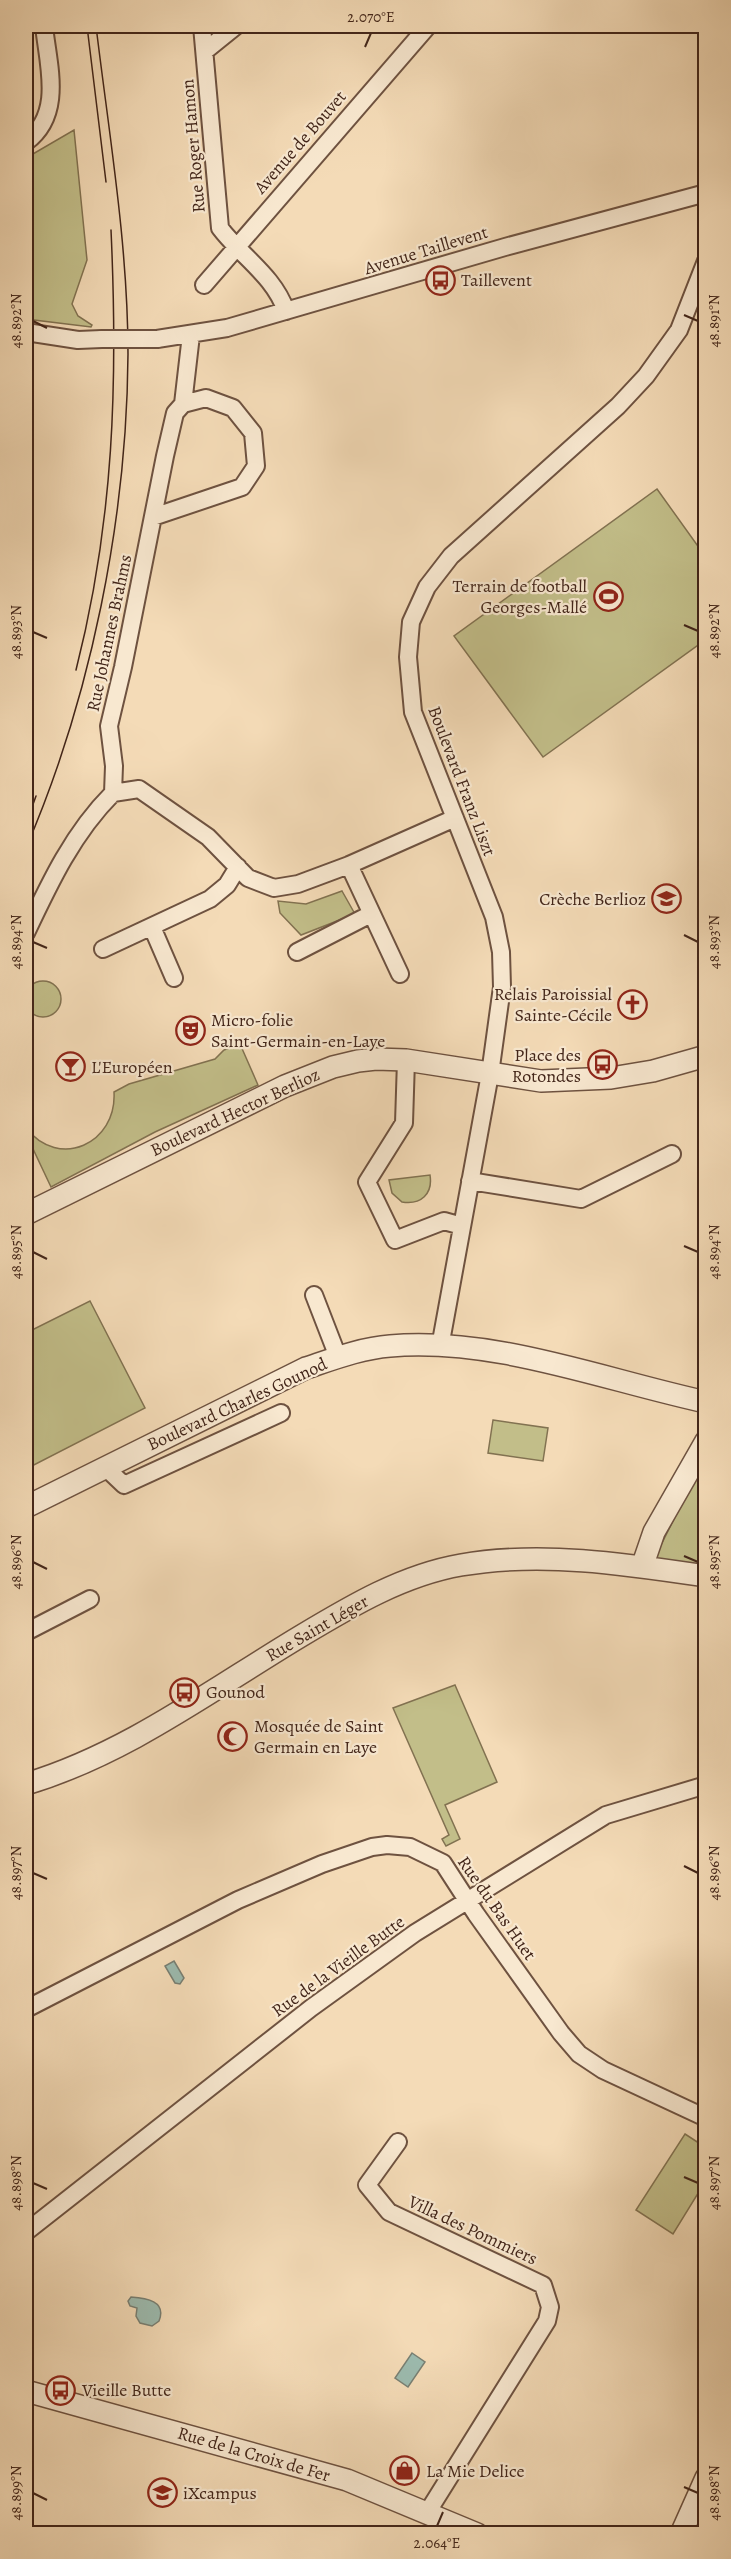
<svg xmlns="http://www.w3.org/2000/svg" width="731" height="2559" font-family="Alegreya,serif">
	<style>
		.green { fill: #c2be89; stroke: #827251; stroke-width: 1.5 }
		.water { fill: #9cbbaf; stroke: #787f73; stroke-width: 1.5 }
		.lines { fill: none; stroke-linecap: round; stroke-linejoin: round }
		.minor-casing { stroke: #6e5240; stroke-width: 20 }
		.tertiary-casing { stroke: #6e5240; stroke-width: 24 }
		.minor { stroke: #f8e8d0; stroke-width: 16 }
		.tertiary { stroke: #f8e8d0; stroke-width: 21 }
		.tram { stroke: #422519; stroke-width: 1.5 }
		.minor-bridge-casing { stroke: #6e5240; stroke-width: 20; stroke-linecap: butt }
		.minor-bridge { stroke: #f8e8d0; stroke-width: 16 }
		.ticks { fill: none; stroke: #422519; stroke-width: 2 }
		.labels { text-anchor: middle; stroke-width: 4.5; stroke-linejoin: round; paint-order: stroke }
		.street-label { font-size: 18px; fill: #422519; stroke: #f8e8d0 }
		.poi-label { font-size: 18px; fill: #422519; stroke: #f8e8d0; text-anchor: start }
		.neatline { fill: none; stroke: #422519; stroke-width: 2 }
		.ticks-label { font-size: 15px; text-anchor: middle; fill: #422519 }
	</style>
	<rect width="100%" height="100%" fill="#f4dbb7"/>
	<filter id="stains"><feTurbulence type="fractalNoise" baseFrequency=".00333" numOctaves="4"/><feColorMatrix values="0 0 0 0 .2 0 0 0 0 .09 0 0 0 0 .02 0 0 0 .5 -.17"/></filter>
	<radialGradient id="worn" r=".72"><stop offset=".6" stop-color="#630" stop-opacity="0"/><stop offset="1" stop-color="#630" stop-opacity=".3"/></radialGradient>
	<path class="green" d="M74 130 87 260 72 304 78 316 92 325 91 327 26 319V158Z
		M657 489 705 556V640L543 757 454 636Z
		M342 891 355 914 301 935 280 913 278 901 306 904Z
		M25 999a18 18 0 1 1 36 0a18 18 0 1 1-36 0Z
		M240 1044 258 1085 155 1132 51 1187 26 1134V1128C59 1170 117 1144 114 1092L129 1084 215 1059 224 1050Z
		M430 1175C433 1194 421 1205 402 1202L392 1193 389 1180Z
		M90 1301 145 1408 26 1469V1333Z
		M493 1420 548 1428 543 1461 488 1453Z
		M705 1457V1566L654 1559Z
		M455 1685 497 1782 445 1805 460 1839 446 1846 442 1839 449 1835 393 1708Z
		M685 2134 705 2147V2182L673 2234 636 2210Z"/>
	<path class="water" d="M174 1961 184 1978 180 1984 175 1983 165 1966Z
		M131 2297C146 2298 167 2301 159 2321L152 2326 140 2323 136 2316 137 2308 130 2306 128 2301Z
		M412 2353 425 2362 408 2387 395 2378Z"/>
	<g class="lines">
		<defs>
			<path id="minor" d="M202 26 220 228C242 257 274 276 286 311
				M205 51 236 26
				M26 142C64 114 48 65 44 26
				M204 285 428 26
				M26 332 78 340 102 339
				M157 339 227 328 505 247 706 193
				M183 404 191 335
				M113 793 114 766 109 726 123 667 165 456 175 413 183 404 206 398 233 408 253 433 256 466 242 487 153 517
				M113 793 139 789 208 837 248 878 274 888 298 884 349 865 455 818
				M349 865 400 974
				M152 927 174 978
				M26 933C50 882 73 833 113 793
				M103 949 210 899 227 885 238 867
				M297 952 371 914
				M406 1060 404 1123 367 1182 395 1240 444 1221 462 1226
				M470 1181 581 1199 672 1154
				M314 1295 338 1357
				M440 1347 490 1074 502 987 501 952 494 917 413 712 408 657 411 622 427 587 451 556 618 406 646 376 679 330 706 261
				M105 1467 124 1485 281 1413
				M26 1632 90 1599
				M26 2009 238 1900 322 1864 372 1847 387 1845 410 1847 443 1863 476 1914 561 2033 579 2054 603 2070 706 2118
				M398 2142 367 2185 389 2212 543 2285 550 2307 547 2321 427 2513
				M26 2232 311 2008 415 1933 606 1815 706 1785"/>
			<path id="tertiary" d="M26 1214 285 1086 333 1067 358 1061 376 1059 406 1060 541 1081 611 1078 653 1071 706 1056
				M26 1507 306 1368C333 1359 362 1348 390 1346 495 1337 604 1380 706 1402
				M642 1567 654 1532 706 1441
				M26 1784C126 1754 211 1690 301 1636 351 1606 403 1575 461 1565 541 1551 626 1564 706 1576
				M26 2391 347 2480 477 2534
				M681 2534 706 2478"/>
		</defs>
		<use href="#minor" class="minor-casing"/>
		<use href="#tertiary" class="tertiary-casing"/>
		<use href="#minor" class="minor"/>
		<use href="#tertiary" class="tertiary"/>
		<path class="tram" d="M87 26 106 182
			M76 670C114 521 118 382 111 230
			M26 824 36 796
			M26 848C91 697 127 519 128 354 128 245 109 134 96 26"/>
		<defs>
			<path id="minor-bridge" d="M102 339H157"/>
		</defs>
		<use href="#minor-bridge" class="minor-bridge-casing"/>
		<use href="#minor-bridge" class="minor-bridge"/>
	</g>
	<path class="ticks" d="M365 47 371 33M684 315 698 321M33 321 47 328M684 625 698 631M33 632 47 638M684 935 698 942M33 942 47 948M684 1246 698 1252M33 1252 47 1259M684 1556 698 1562M33 1562 47 1569M684 1866 698 1873M33 1873 47 1879M684 2177 698 2183M33 2183 47 2189M684 2487 698 2493M33 2493 47 2500M437 2526 443 2512"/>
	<defs>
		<symbol id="bus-ring" viewBox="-11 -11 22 22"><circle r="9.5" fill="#f8e8d0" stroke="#8f2418" stroke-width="1.5"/><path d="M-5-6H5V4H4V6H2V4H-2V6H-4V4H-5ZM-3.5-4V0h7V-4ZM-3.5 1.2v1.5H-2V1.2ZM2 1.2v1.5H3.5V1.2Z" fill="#8f2418"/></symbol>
		<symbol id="stadium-ring" viewBox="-11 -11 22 22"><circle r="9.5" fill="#f8e8d0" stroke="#8f2418" stroke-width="1.5"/><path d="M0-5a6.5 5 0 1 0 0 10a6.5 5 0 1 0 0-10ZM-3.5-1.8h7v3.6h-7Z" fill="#8f2418"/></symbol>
		<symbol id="school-ring" viewBox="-11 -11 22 22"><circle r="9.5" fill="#f8e8d0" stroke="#8f2418" stroke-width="1.5"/><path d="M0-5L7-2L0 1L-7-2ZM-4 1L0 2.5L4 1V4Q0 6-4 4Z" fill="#8f2418"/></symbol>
		<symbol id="church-ring" viewBox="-11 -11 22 22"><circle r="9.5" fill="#f8e8d0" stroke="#8f2418" stroke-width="1.5"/><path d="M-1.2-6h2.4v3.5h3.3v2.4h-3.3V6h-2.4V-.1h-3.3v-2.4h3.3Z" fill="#8f2418"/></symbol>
		<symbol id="theatre-ring" viewBox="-11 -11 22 22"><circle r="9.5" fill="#f8e8d0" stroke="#8f2418" stroke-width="1.5"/><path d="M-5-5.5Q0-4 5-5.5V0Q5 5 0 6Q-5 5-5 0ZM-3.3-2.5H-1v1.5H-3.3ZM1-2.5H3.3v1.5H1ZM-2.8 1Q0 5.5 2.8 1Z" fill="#8f2418"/></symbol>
		<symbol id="bar-ring" viewBox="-11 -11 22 22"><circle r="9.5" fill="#f8e8d0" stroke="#8f2418" stroke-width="1.5"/><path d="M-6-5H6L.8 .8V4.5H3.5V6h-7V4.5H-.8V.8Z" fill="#8f2418"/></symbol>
		<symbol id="mosque-ring" viewBox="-11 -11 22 22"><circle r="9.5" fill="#f8e8d0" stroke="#8f2418" stroke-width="1.5"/><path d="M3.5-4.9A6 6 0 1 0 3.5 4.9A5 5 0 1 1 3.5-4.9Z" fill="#8f2418"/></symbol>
		<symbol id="shop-ring" viewBox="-11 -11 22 22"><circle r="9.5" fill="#f8e8d0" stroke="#8f2418" stroke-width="1.5"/><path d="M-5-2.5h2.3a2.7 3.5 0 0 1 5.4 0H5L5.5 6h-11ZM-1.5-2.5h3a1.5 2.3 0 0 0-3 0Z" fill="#8f2418"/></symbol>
		<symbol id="university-ring" viewBox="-11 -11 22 22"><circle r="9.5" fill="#f8e8d0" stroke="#8f2418" stroke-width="1.5"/><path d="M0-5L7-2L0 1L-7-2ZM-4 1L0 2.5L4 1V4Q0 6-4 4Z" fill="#8f2418"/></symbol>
	</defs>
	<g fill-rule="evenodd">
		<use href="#bus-ring" x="424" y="264" width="33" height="33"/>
		<use href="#stadium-ring" x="592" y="580" width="33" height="33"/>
		<use href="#school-ring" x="650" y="882" width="33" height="33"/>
		<use href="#church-ring" x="616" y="988" width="33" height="33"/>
		<use href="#theatre-ring" x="174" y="1014" width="33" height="33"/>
		<use href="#bus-ring" x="586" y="1048" width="33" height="33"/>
		<use href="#bar-ring" x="54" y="1050" width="33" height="33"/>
		<use href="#bus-ring" x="168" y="1676" width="33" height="33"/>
		<use href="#mosque-ring" x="216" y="1720" width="33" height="33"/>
		<use href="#bus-ring" x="44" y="2374" width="33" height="33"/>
		<use href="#shop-ring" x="388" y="2454" width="33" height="33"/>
		<use href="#university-ring" x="146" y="2476" width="33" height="33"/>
	</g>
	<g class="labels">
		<g class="street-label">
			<text transform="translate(300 142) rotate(-49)" y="6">Avenue de Bouvet</text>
			<text transform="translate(193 146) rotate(-95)" y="6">Rue Roger Hamon</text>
			<text transform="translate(426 250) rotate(-17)" y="6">Avenue Taillevent</text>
			<text transform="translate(109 633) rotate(-78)" y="6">Rue Johannes Brahms</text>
			<text transform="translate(462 781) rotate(69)" y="6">Boulevard Franz Liszt</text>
			<text transform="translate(235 1112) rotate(-25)" y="6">Boulevard Hector Berlioz</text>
			<text transform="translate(237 1404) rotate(-25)" y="6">Boulevard Charles Gounod</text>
			<text transform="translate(317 1628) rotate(-30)" y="6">Rue Saint Léger</text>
			<text transform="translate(497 1908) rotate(55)" y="6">Rue du Bas Huet</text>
			<text transform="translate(338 1966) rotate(-36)" y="6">Rue de la Vieille Butte</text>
			<text transform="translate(473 2230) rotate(25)" y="6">Villa des Pommiers</text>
			<text transform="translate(254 2454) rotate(16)" y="6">Rue de la Croix de Fer</text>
		</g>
		<g class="poi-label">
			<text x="461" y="286">Taillevent</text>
			<text x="587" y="592" text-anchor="end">Terrain de football<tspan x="587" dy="21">Georges-Mallé</tspan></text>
			<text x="646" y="905" text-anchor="end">Crèche Berlioz</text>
			<text x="612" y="1000" text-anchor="end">Relais Paroissial<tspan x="612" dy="21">Sainte-Cécile</tspan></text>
			<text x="211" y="1026">Micro-folie<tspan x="211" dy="21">Saint-Germain-en-Laye</tspan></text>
			<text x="581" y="1061" text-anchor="end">Place des<tspan x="581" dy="21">Rotondes</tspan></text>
			<text x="91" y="1073">L'Européen</text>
			<text x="206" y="1698">Gounod</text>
			<text x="254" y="1732">Mosquée de Saint<tspan x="254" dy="21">Germain en Laye</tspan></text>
			<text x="82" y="2396">Vieille Butte</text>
			<text x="426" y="2477">La Mie Delice</text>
			<text x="183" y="2499">iXcampus</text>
		</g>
	</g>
	<rect width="731" height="2559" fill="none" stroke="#f4dbb7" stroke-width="66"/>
	<rect x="33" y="33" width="665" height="2493" class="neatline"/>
	<g class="ticks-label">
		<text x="371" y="22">2.070°E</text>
		<text transform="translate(714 321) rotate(-90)" y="5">48.891°N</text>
		<text transform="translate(16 321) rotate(-90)" y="5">48.892°N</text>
		<text transform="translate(714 631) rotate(-90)" y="5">48.892°N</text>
		<text transform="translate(16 632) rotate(-90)" y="5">48.893°N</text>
		<text transform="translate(714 942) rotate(-90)" y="5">48.893°N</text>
		<text transform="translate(16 942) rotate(-90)" y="5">48.894°N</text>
		<text transform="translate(714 1252) rotate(-90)" y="5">48.894°N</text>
		<text transform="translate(16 1252) rotate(-90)" y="5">48.895°N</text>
		<text transform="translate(714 1562) rotate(-90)" y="5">48.895°N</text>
		<text transform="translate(16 1562) rotate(-90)" y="5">48.896°N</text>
		<text transform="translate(714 1873) rotate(-90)" y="5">48.896°N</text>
		<text transform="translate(16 1873) rotate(-90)" y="5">48.897°N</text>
		<text transform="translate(714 2183) rotate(-90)" y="5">48.897°N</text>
		<text transform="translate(16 2183) rotate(-90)" y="5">48.898°N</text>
		<text transform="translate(714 2493) rotate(-90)" y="5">48.898°N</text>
		<text transform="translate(16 2493) rotate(-90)" y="5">48.899°N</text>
		<text x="437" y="2548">2.064°E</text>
	</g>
	<rect width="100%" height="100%" filter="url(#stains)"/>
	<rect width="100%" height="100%" fill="url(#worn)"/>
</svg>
